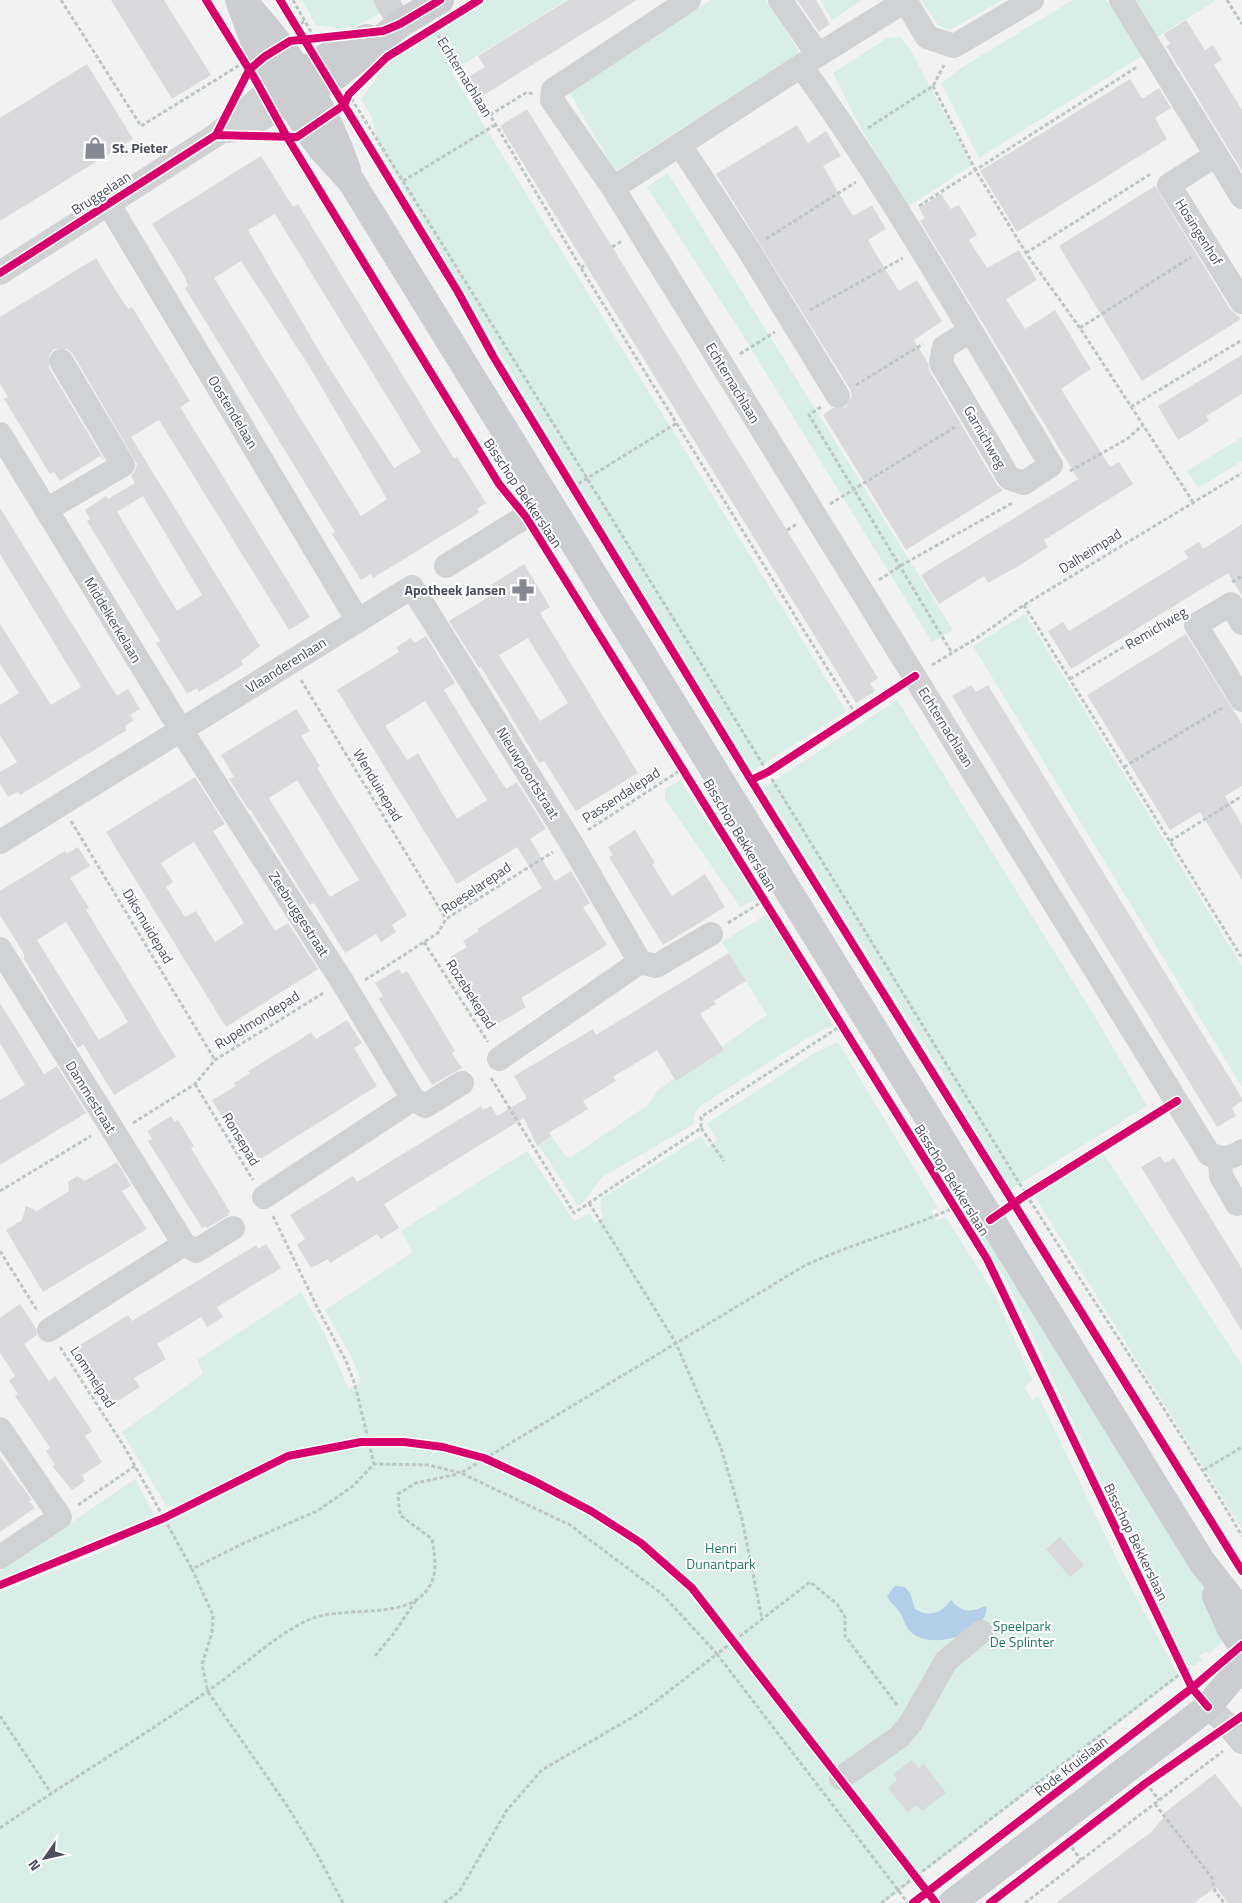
<svg xmlns="http://www.w3.org/2000/svg" width="1242" height="1903" font-family="'Titillium Web',sans-serif">
	<style>
		.green { fill: #d9eee7 }
		.water { fill: #b2cee8 }
		.building { fill: #dadadc; fill-rule: evenodd }
		.lines { fill: none; stroke-linecap: round; stroke-linejoin: round }
		.path { stroke: #bdc6c6; stroke-width: 3; stroke-dasharray: 4 2.5; stroke-linecap: butt }
		.minor { stroke: #d1d2d4; stroke-width: 24 }
		.major { stroke: #cccdd1; stroke-width: 28 }
		.cycleway-casing { stroke: #fff; stroke-width: 11 }
		.cycleway { stroke: #d6006c; stroke-width: 8 }
		.labels { text-anchor: middle; stroke-width: 4; stroke-linejoin: round; paint-order: stroke }
		.street-label { font-size: 14px; fill: #4b4f5c; stroke: #fff }
		.poi-label { font-size: 14px; font-weight: bold; fill: #4b4f5c; stroke: #fff; text-anchor: start }
		.park-label { font-size: 14px; fill: #227764; stroke: #fff }
	</style>
	<rect width="100%" height="100%" fill="#f2f2f2"/>
	<path class="green" d="M302 0H379L385 9C357 28 350 31 316 25Z
		M472 0H566L451 72 846 711 753 771 603 528 379 147 372 117 361 99 398 49Z
		M711 0H766L800 53 615 171 568 90Z
		M820 0H862L832 20Z
		M921 0H1003L949 30 939 26Z
		M1073 0H1106L1142 56 979 158 941 83 964 66Z
		M1135 0H1214L1215 1 1157 37Z
		M900 37 910 49 972 165 907 207 857 121 833 73 887 38Z
		M668 173 953 630 932 642 742 334 647 187Z
		M1242 437V461L1198 488 1187 471Z
		M1025 614 1242 966V1087L973 646Z
		M897 700 1097 1020 1147 1106 1011 1189 937 1065 763 788Z
		M680 780 757 899 740 907 665 799V789Z
		M767 914 833 1025 804 1040 700 1106 694 1115V1124L604 1176C593 1185 591 1198 578 1206L526 1125 539 1117 565 1156 571 1157 648 1105 658 1090 767 1015 722 942Z
		M838 1042 938 1208 931 1210 937 1220 946 1217 996 1297 1032 1380 1025 1387 1032 1400 1038 1395 1123 1572 1179 1677 884 1903H0V1592L116 1546 179 1503 167 1507 122 1432 203 1374 197 1360 301 1292 324 1333 349 1389 361 1381 352 1358 325 1310 413 1252 401 1231 527 1151 574 1221 589 1214 595 1223 603 1217 600 1202 602 1198 701 1136 708 1147 717 1140 707 1124 709 1122 813 1054Z
		M1103 1153 1242 1365V1529L1035 1197 1040 1191Z
		M983 1229 1208 1596 1228 1637 1209 1654 1206 1651 1199 1656 1202 1660 1194 1666H1188L1007 1282 976 1232Z
		M135 1479 154 1515 0 1581V1571Z"/>
	<path class="water" d="M895 1586 905 1587 910 1593 915 1609C929 1618 942 1613 951 1600 963 1614 971 1612 986 1606 991 1632 930 1653 910 1631 905 1626 904 1620 901 1614 897 1607 890 1603 887 1596Z"/>
	<path class="building" d="M111 0H164L211 75 172 99Z
		M568 0H637L482 96 469 77 485 67 478 56Z
		M797 0H816L830 24 819 32Z
		M1186 20 1205 50 1213 45 1222 60 1214 65 1242 110V171L1166 46 1170 44 1164 34Z
		M87 64 133 139 0 221V118Z
		M1130 79 1142 99 1159 88 1171 108 1155 118 1167 139 1017 232 980 171Z
		M527 109 878 678 870 683 875 691 856 703 500 126Z
		M797 125 808 143 826 131 841 156 823 166 836 189 853 216 872 205 886 229 868 240 880 261 899 291 917 280 942 321 914 340 928 363 929 370 997 485 1003 490 906 550 823 415 833 408 846 407 852 396 850 389 716 174Z
		M261 156 293 207 298 204 454 459 457 457 486 503 477 509 479 513 373 578 371 574 361 580 332 534 335 532 185 288 188 286 184 275 152 224ZM275 214 421 452 394 468 325 361 248 230ZM241 261 311 369 387 499 361 516 214 278Z
		M1155 186 1230 309 1241 319 1142 381 1059 246Z
		M941 194 951 209 959 205 977 235 969 240 987 268 1019 250 1037 280 1006 299 1025 329 1055 310 1091 369 1061 389 1110 467 1119 462 1133 484 1044 540 1048 547 1020 565 988 583 984 576 939 604 921 575 1078 479 920 221 925 218 919 208Z
		M96 258 121 299 129 309 132 307 190 401 180 407 310 617 289 630 159 420 131 437 260 646 241 661 243 665 199 692 197 688 187 694 156 643 160 641 87 521 90 519 85 510 106 496 108 499 135 483 131 476 135 471 137 464 73 354 67 349H54L49 355V368L104 460 100 456 60 481 54 472 50 474 4 399 8 397 0 384V317ZM143 496 202 595 177 611 117 512Z
		M1242 355V394L1206 416 1209 421 1178 440 1158 406Z
		M0 508 117 696 128 689 140 709 130 715 134 720 125 726 127 730 20 795 18 792 8 797 0 784V772L17 762 0 735V705L19 693 0 664V624L51 705 81 687 0 554Z
		M1242 524V596L1228 573 1071 669 1048 631 1063 622 1069 631 1188 558 1184 551 1199 542 1203 549Z
		M524 564 550 607 540 613 638 773 576 811 544 761 539 763 481 667 479 668 449 621 495 593 491 585ZM528 638 568 703 540 721 499 655Z
		M1186 634 1242 724V786L1225 796 1242 825V880L1200 812 1170 830 1087 695Z
		M426 636 455 683 444 690 482 752 506 789 517 782 546 829 530 839 555 881 571 871 590 903 583 907 607 945 521 998 526 1007 494 1026 450 957 467 947 463 941 479 931 477 929 542 888 517 847 457 884 337 690 399 652 396 647 411 638 414 643ZM425 701 487 800 457 819 418 753 407 760 385 726Z
		M971 685 976 692 988 685 1242 1098V1101L1232 1108 1236 1116 1217 1127 952 696Z
		M296 709 310 731 301 736 320 766 317 768 407 915 392 925 396 932 381 942 376 934 345 953 314 903 310 905 250 809 249 810 229 779 234 777 221 755ZM297 780 359 880 330 897 269 798Z
		M195 777 225 824 213 831 275 931 288 923 318 969 226 1027 106 832ZM194 842 244 923 215 942 196 911 185 917 166 887 173 882 161 863Z
		M635 830 655 863 652 864 672 896 705 874 725 907 663 945 609 857 613 855 608 847Z
		M78 847 90 866 70 878 89 908 86 910 176 1057 114 1095 83 1044 78 1048 24 959V954L0 915V891L65 851 66 854ZM66 922 128 1022 99 1040 37 940Z
		M729 953 746 981 714 1001 716 1004 700 1014 724 1050 676 1081 657 1050 613 1077 616 1081 583 1101 588 1109 549 1133 551 1136 537 1146 524 1118 384 1204 399 1228 381 1239 377 1234 330 1263 328 1259 311 1268 297 1245 305 1239 290 1215 353 1176 357 1182 481 1106 483 1110 491 1106 497 1116 527 1098 514 1076 593 1029 596 1035Z
		M399 969 402 974 407 971 455 1051 452 1053 462 1068 432 1085 379 999 383 996 375 983Z
		M0 1003 44 1074 57 1066 86 1113 0 1165V1100L25 1085 0 1043Z
		M347 1020 362 1043 354 1048 377 1086 259 1160 237 1124 229 1128 212 1100 236 1086 234 1083 250 1073 248 1071 296 1042 311 1032 316 1039Z
		M171 1116 175 1122 178 1120 194 1146 191 1148 230 1212 227 1213 229 1215 207 1228 206 1226 202 1228 148 1141 152 1139 147 1131Z
		M1160 1156 1165 1163 1174 1158 1242 1269V1331L1141 1167Z
		M117 1162 131 1186 122 1191 147 1229 43 1292 6 1230 22 1220 26 1206 37 1211 69 1191 68 1182 77 1176 85 1181Z
		M266 1244 281 1268 217 1307 223 1317 207 1327 201 1317 157 1344 166 1359 134 1378 140 1387 108 1407 72 1350 128 1315 132 1321 256 1245 258 1249Z
		M20 1304 36 1328 37 1335 24 1344 49 1381 55 1376 92 1431 85 1436 102 1462 82 1475 85 1481 72 1490 52 1466 55 1465 46 1451 50 1448 15 1396 18 1394 9 1381 15 1376 0 1353V1318Z
		M0 1457 32 1500 29 1501 35 1508 0 1532Z
		M1060 1537 1084 1565 1070 1577 1046 1549Z
		M912 1760 919 1768 924 1764 946 1793 922 1811 917 1805 907 1812 888 1788 897 1780 893 1774Z
		M1215 1774 1242 1808V1903H1228L1216 1887 1194 1903H1056L1151 1832 1166 1815 1164 1813Z"/>
	<g class="lines">
		<path class="path" d="M61 0 141 126 243 63
			M293 0 315 39
			M1227 0 1242 24
			M295 27 305 21
			M435 30 490 115 581 268 856 715
			M933 86 976 171 1026 253 1080 328 1193 502
			M348 93C571 450 790 809 1010 1168 1086 1292 1169 1411 1242 1536
			M490 115 527 92 533 94
			M868 128 933 86 944 65
			M403 181 495 125
			M919 206 1137 67
			M766 239 856 182
			M612 247 622 241
			M1026 253 1152 173
			M581 268 585 265
			M810 310 903 258
			M1080 328 1191 257
			M740 354 775 332
			M856 385 923 344
			M821 407 809 415 952 653
			M1131 407 1242 340
			M1070 471 1127 439 1143 425
			M573 487 677 423
			M830 504 955 427
			M787 530 797 524
			M879 580 900 566 1014 502
			M1232 582 1242 576
			M1024 605 1242 958
			M932 665 977 638 1024 605 1242 473
			M1070 679 1177 615
			M301 680 446 919
			M1124 767 1222 708
			M71 821 215 1060
			M588 830 684 768
			M1170 841 1242 796
			M728 923 765 900
			M424 942 488 1042
			M365 980 438 933 446 919 553 852
			M491 1078 574 1213 701 1128V1117L842 1025
			M195 1084 253 1180
			M133 1123 195 1084 215 1060 325 992
			M701 1128 724 1161
			M0 1191 91 1136
			M589 1203 676 1343 721 1448 742 1519 762 1619
			M273 1216 320 1313 346 1361 355 1385 374 1464
			M0 1251 38 1312
			M60 1347 125 1448 192 1569
			M1204 1470 1242 1447
			M78 1505 135 1466
			M375 1656 394 1633 417 1599
			M897 1705 845 1636V1617L837 1604 810 1582 717 1654 908 1903
			M0 1716 51 1793
			M1146 1783 1159 1800
			M1155 1804 1212 1878 1215 1891 1224 1903
			M0 1828C69 1780 141 1738 209 1690 242 1668 272 1637 308 1620 340 1606 393 1618 419 1598 439 1582 436 1562 432 1539L400 1515 398 1494 416 1483 458 1474
			M1068 1842 1081 1860
			M343 1903 318 1856 286 1804 208 1692 202 1664 212 1633 213 1615 192 1569 244 1543 317 1511 353 1486 374 1464 428 1465 461 1473
			M444 1903 459 1892 507 1810 542 1770 643 1711 717 1654 662 1594 570 1525 461 1473 804 1266C853 1243 906 1230 955 1207
			M881 1903 1184 1671
			M1025 1903 1223 1751"/>
		<path class="minor" d="M386 0 400 24
			M780 0 818 55
			M905 0 927 37 954 46 1032 0
			M1121 0 1242 197
			M905 1 818 55 613 188 1209 1154C1222 1160 1230 1159 1242 1151
			M801 66C893 194 970 331 1051 465L1024 483 1009 478 941 363 944 347 970 331
			M228 131 254 123 291 102
			M680 145 748 249 838 396
			M1216 155 1169 185 1242 302
			M613 188 552 100 553 90 689 0
			M108 203 358 621
			M0 273 216 135 263 95 281 85
			M0 434 181 730 342 981 413 1099
			M46 510 123 465 61 361
			M446 566 549 502
			M1242 623 1231 604 1196 625 1242 700
			M0 842 412 587 570 841 640 962
			M0 949 184 1244
			M499 1059 640 962 656 966 711 934
			M1220 1159 1221 1176 1237 1204
			M264 1197 413 1099 425 1106 462 1083
			M49 1330 184 1244 196 1251 233 1228
			M0 1429 60 1517 0 1557
			M1208 1707 1227 1724 1242 1742
			M841 1778 899 1737 911 1723 946 1661 981 1632"/>
		<path class="major" d="M239 0 254 41 308 130 321 148 351 181 1202 1562 1242 1613
			M250 9C292 55 327 111 347 170
			M284 83 336 51 367 38
			M293 101 337 75 400 24 440 0
			M1216 1596 1230 1627 1242 1646
			M952 1903 1208 1707 1230 1680 1242 1670"/>
		<defs>
			<path id="cycleway" d="M206 0 255 79 287 137 499 484 526 517 987 1259 1192 1688 1208 1707
				M280 0 458 292 493 356 751 780 1242 1571
				M216 135 297 137 344 105 349 94 387 57 479 0
				M0 273 216 135 249 70 264 57 290 41 383 31 400 24 440 0
				M751 780 768 772 915 676
				M990 1220 1026 1195 1177 1101
				M0 1585 164 1518 288 1456 361 1442H404L443 1447 484 1458 534 1481 591 1511 641 1543 692 1588 936 1903
				M913 1903 1192 1688 1242 1645
				M990 1903 1146 1783 1242 1716"/>
		</defs>
		<use href="#cycleway" class="cycleway-casing"/>
		<use href="#cycleway" class="cycleway"/>
	</g>
	<defs>
		<symbol id="shop-bare" viewBox="-9 -9 18 18"><path d="M-5-2.5h2.3a2.7 3.5 0 0 1 5.4 0H5L5.5 6h-11ZM-1.5-2.5h3a1.5 2.3 0 0 0-3 0Z" fill="#858890" stroke="#fff" stroke-width="2.5" paint-order="stroke"/></symbol>
		<symbol id="pharmacy-bare" viewBox="-9 -9 18 18"><path d="M-2-6h4v4h4v4h-4v4h-4v-4h-4v-4h4Z" fill="#858890" stroke="#fff" stroke-width="2.5" paint-order="stroke"/></symbol>
	</defs>
	<g fill-rule="evenodd">
		<use href="#shop-bare" x="79" y="132" width="32" height="32"/>
		<use href="#pharmacy-bare" x="507" y="574" width="32" height="32"/>
	</g>
	<g class="labels">
		<g class="street-label">
			<text transform="translate(465 77) rotate(58)" y="5">Echternachlaan</text>
			<text transform="translate(101 193) rotate(-33)" y="5">Bruggelaan</text>
			<text transform="translate(1199 232) rotate(58)" y="5">Hosingenhof</text>
			<text transform="translate(733 383) rotate(59)" y="5">Echternachlaan</text>
			<text transform="translate(233 412) rotate(59)" y="5">Oostendelaan</text>
			<text transform="translate(985 437) rotate(60)" y="5">Garnichweg</text>
			<text transform="translate(523 493) rotate(56)" y="5">Bisschop Bekkerslaan</text>
			<text transform="translate(1090 551) rotate(-32)" y="5">Dalheimpad</text>
			<text transform="translate(113 620) rotate(59)" y="5">Middelkerkelaan</text>
			<text transform="translate(1156 628) rotate(-31)" y="5">Remichweg</text>
			<text transform="translate(286 665) rotate(-32)" y="5">Vlaanderenlaan</text>
			<text transform="translate(946 727) rotate(58)" y="5">Echternachlaan</text>
			<text transform="translate(528 773) rotate(58)" y="5">Nieuwpoortstraat</text>
			<text transform="translate(378 785) rotate(59)" y="5">Wenduinepad</text>
			<text transform="translate(621 795) rotate(-33)" y="5">Passendalepad</text>
			<text transform="translate(740 835) rotate(59)" y="5">Bisschop Bekkerslaan</text>
			<text transform="translate(476 888) rotate(-34)" y="5">Roeselarepad</text>
			<text transform="translate(299 914) rotate(57)" y="5">Zeebruggestraat</text>
			<text transform="translate(148 926) rotate(59)" y="5">Diksmuidepad</text>
			<text transform="translate(471 994) rotate(57)" y="5">Rozebekepad</text>
			<text transform="translate(257 1020) rotate(-32)" y="5">Rupelmondepad</text>
			<text transform="translate(91 1097) rotate(58)" y="5">Dammestraat</text>
			<text transform="translate(241 1139) rotate(59)" y="5">Ronsepad</text>
			<text transform="translate(952 1180) rotate(58)" y="5">Bisschop Bekkerslaan</text>
			<text transform="translate(93 1377) rotate(57)" y="5">Lommelpad</text>
			<text transform="translate(1136 1542) rotate(64)" y="5">Bisschop Bekkerslaan</text>
			<text transform="translate(1071 1766) rotate(-38)" y="5">Rode Kruislaan</text>
		</g>
		<g class="poi-label">
			<text x="112" y="153">St. Pieter</text>
			<text x="506" y="595" text-anchor="end">Apotheek Jansen</text>
		</g>
		<g class="park-label">
			<text x="721" y="1553">Henri<tspan x="721" dy="16">Dunantpark</tspan></text>
			<text x="1022" y="1631">Speelpark<tspan x="1022" dy="16">De Splinter</tspan></text>
		</g>
	</g>
	<g transform="translate(45 1858) rotate(236)" stroke="#ffffff" stroke-width="4" paint-order="stroke">
	<path d="M0-4L9 19L0 12L-9 19Z" fill="#4b4f5c"/>
	<text y="-8" font-size="14" font-weight="bold" text-anchor="middle" fill="#4b4f5c">N</text>
	</g>
</svg>
